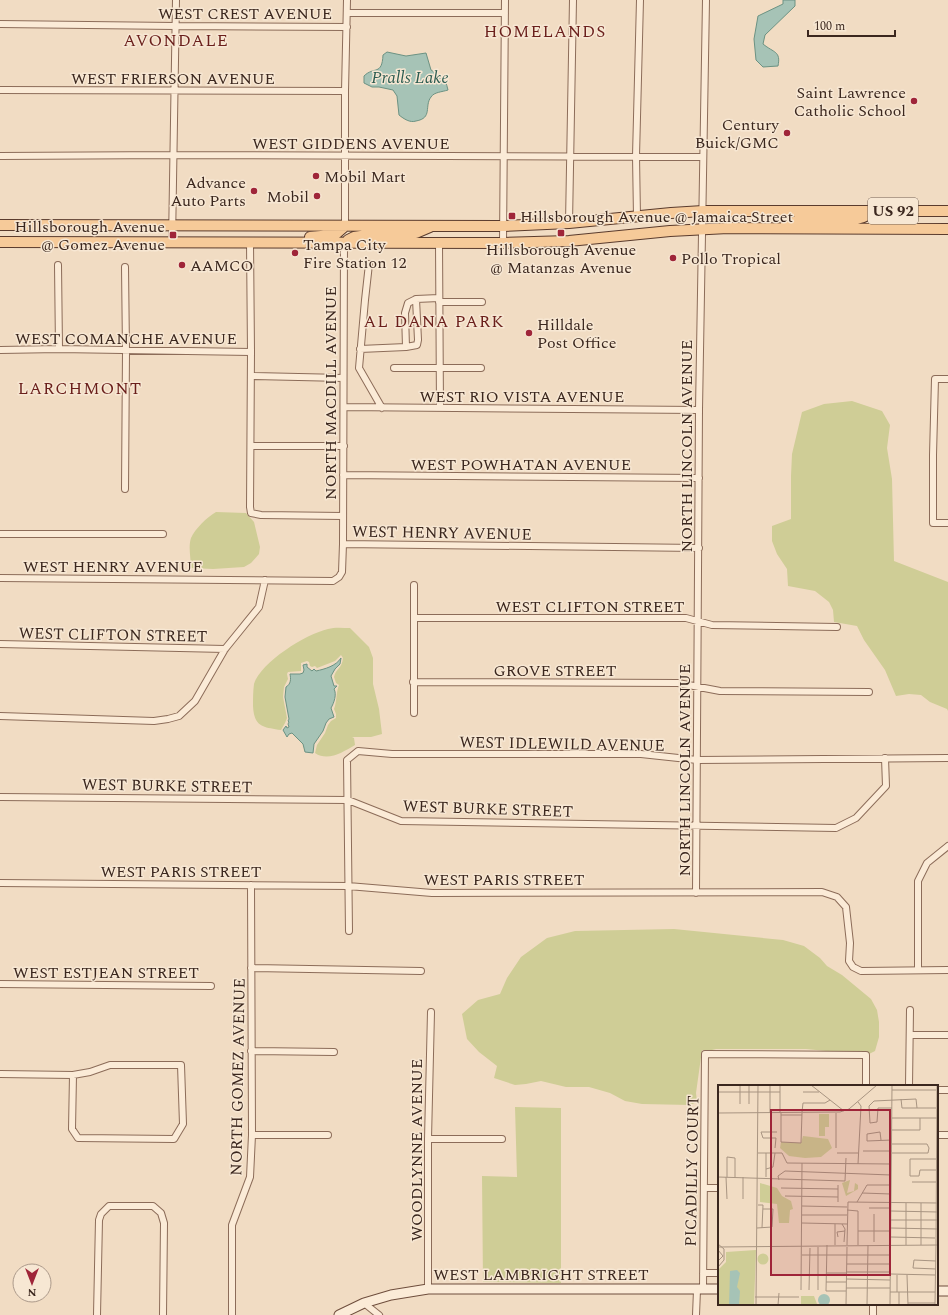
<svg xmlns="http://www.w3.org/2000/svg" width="948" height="1315" font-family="Spectral,serif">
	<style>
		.green { fill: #cfcd96 }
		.water { fill: #a6c3b6; stroke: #6c9283 }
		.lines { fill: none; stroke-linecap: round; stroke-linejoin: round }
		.minor-casing { stroke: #8c6c59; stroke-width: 8 }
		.secondary-casing { stroke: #6e4d3c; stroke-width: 11 }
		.primary-casing { stroke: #5a3b2d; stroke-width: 12 }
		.minor { stroke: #fbebd7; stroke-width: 6 }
		.secondary { stroke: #fbebd7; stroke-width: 9 }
		.primary { stroke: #f6ca99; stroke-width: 10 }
		.poi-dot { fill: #9f2539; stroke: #f7e7d3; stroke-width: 1.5 }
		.labels { text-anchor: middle; stroke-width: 3; stroke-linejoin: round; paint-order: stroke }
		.shield { fill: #f7e7d3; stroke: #736154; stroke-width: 1 }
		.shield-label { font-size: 15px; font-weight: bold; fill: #3b271e }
		.street-label { font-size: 16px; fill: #3b271e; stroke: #f7e7d3 }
		.poi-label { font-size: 16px; fill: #3b271e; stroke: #f7e7d3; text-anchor: start }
		.neighbourhood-label { font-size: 17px; letter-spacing: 1px; fill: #6a1f1b; stroke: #f7e7d3 }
		.water-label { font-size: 17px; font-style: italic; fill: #2c5c51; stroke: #f7e7d3 }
		.inset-road { fill: none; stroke: #a89481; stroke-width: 1 }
		.view { fill: #9f2539; fill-opacity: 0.15; stroke: #9f2539; stroke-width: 2 }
		.inset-edge { fill: none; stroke: #3b271e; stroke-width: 2 }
	</style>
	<rect width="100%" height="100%" fill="#f1dcc3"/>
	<path class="green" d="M852 401 882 411 890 425 887 448 892 479 894 561 948 582V711L947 709 930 702 921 695 909 694 896 696 885 670 864 640 857 626 834 622 833 610 829 602 815 591 788 586 787 569 777 554 772 541V526L791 519V476L792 454 802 412 824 404Z
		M216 512 246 513 254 522 260 547 259 554 251 563 244 567 213 569 191 568C191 559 188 547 191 538 195 529 207 517 216 512Z
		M350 628 369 647 373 658V684L379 709 382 734 371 737H352L354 738 355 745C343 752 328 762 315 753L317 745 325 733 328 725 331 721 336 718V714L334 709C337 701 336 692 339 685L336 683 334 677C336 668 342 669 343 658L341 655 335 661 317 668 315 666 312 667 310 666 309 662 307 661 301 663V671L288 672 287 674 288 679 284 687 283 697 287 718 285 723 281 730C263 727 254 727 253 706 253 699 253 691 254 684 261 662 306 634 328 629 335 627 343 628 350 628Z
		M674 929 783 940 804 946 820 958 827 966 842 975 871 999 877 1010 879 1022V1037L875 1051 869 1054V1052L842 1051H826L806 1049H716L712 1050H702L696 1093 697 1102 690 1105 642 1104 625 1101 610 1093 589 1087H566L541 1081 526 1084 515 1085 494 1078 497 1066 479 1052 467 1039 462 1014 478 1000 500 994 507 978 521 957 547 938 575 931Z
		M515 1107 561 1108V1283L483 1282 482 1176 517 1177Z"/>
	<path class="water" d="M783 0H795V6L765 35 763 44C774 53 781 51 778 66L763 67 756 60 754 39 758 16 783 4Z
		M387 52 406 56 426 53 431 70C441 77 445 76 448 90 442 92 434 92 431 97 424 106 433 118 416 121 410 123 404 119 399 115L397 96 393 90 379 87H372L364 83V76C374 66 382 76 383 55Z
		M341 658 340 664 335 669 331 676 334 686H337L334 689C337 694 334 703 331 708L334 717 329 719 326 723 323 731 314 744 313 753 305 752 303 744 292 733 289 734 287 737 283 730 286 726 287 728 289 727 288 724 289 722 288 721 289 719 285 697 286 687C291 684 291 679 290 674H300L303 673 304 670 303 665 307 664V667L312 671 314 669 316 671C325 669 336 666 341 658Z"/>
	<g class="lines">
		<defs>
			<path id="minor" d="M347 13H505
				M0 24 175 26 347 27
				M0 90 345 91
				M0 156 173 155 703 157
				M637 217 636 156 640 0
				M569 223 573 0
				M345 226V91L347 0
				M172 242 176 0
				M250 242 251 352 250 507 251 513 261 515 343 516
				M439 243 440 408
				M503 243 505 0
				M369 264 365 300 359 368 382 408
				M58 265 59 349
				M439 302H482
				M406 347 405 313 408 303 416 299 439 298
				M360 349 406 347 417 345 418 340 416 299
				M0 350 59 349 251 352
				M394 368H481
				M251 376 343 378
				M948 379H935L933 455V523H948
				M344 407 699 410
				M251 446H344
				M343 475 699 478
				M125 489 126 351 125 267
				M0 534H163
				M343 544 699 548
				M0 578 333 581 339 577 342 572 343 544 344 243
				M414 618H686L712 625 837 627
				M0 644 225 649
				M413 682 678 683 720 691 869 692
				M414 713V585
				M0 716 154 721 168 719 179 716 195 701 225 649 259 607 265 580
				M0 797 348 800 401 821 836 828 856 818 886 786 885 758
				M0 883 348 886 432 893 822 892 837 897 846 907 850 943 849 961 853 967 861 971 948 970
				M696 893 699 410 706 0
				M349 931 347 760 358 751 392 754H641L697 760 948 758
				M251 968 421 971
				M918 970V881L927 863 948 846
				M0 984 211 986
				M910 1035H948
				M251 1051 334 1052
				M0 1074 73 1075 90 1072 110 1065H181L183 1124 174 1139 78 1138 72 1129 73 1075
				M909 1086 910 1010
				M937 1090H948
				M252 1135H328
				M937 1135H948
				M428 1139H502
				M704 1188H719
				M703 1273H719
				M428 1289V1139L431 1012
				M703 1289 705 1054 866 1055V1086
				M364 1303 379 1315
				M97 1315 99 1220 101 1214 109 1206H153L161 1213 164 1223 163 1315
				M232 1315V1225L250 1177 252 1135 251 885
				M696 1315 697 1290
				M873 1315V1304"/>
			<path id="secondary" d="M937 1291H948
				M339 1315 364 1303 391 1295 428 1289H719"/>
			<path id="primary" d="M0 225 503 226 569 223 671 213 703 211H948
				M786 225C790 224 795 221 800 220 824 217 852 227 873 212
				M310 237 332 235 337 233 345 226
				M348 240 354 237 381 233H416L430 227
				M0 242 503 243 569 241 670 231 728 228 948 229"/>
		</defs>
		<use href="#minor" class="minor-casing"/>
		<use href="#secondary" class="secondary-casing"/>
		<use href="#primary" class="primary-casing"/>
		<use href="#minor" class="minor"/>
		<use href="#secondary" class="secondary"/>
		<use href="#primary" class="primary"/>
	</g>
	<g class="poi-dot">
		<circle cx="914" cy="101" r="4"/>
		<circle cx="787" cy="133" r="4"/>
		<circle cx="316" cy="176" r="4"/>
		<circle cx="254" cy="191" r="4"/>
		<circle cx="317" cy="196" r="4"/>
		<rect x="508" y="212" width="8" height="8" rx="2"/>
		<rect x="557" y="229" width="8" height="8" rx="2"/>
		<rect x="169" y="231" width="8" height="8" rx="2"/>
		<circle cx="295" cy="253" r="4"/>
		<circle cx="673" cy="258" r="4"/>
		<circle cx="182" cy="265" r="4"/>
		<circle cx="529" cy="333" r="4"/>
	</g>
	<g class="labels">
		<rect class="shield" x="868" y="198" width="50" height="26" rx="3"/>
		<g class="shield-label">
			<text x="893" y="216">US 92</text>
		</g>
		<g class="street-label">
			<text x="245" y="19">WEST CREST AVENUE</text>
			<text x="173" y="84">WEST FRIERSON AVENUE</text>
			<text x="351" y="149">WEST GIDDENS AVENUE</text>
			<text x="126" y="344">WEST COMANCHE AVENUE</text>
			<text transform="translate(330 393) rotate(-90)" y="6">NORTH MACDILL AVENUE</text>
			<text x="522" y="402">WEST RIO VISTA AVENUE</text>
			<text transform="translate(686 446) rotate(-90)" y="6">NORTH LINCOLN AVENUE</text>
			<text x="521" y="470">WEST POWHATAN AVENUE</text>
			<text transform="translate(442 532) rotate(1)" y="6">WEST HENRY AVENUE</text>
			<text x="113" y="572">WEST HENRY AVENUE</text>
			<text x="590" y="612">WEST CLIFTON STREET</text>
			<text transform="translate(113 634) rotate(1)" y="6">WEST CLIFTON STREET</text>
			<text x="555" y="676">GROVE STREET</text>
			<text transform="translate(562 743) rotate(1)" y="6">WEST IDLEWILD AVENUE</text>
			<text transform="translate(684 770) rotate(-90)" y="6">NORTH LINCOLN AVENUE</text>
			<text transform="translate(167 785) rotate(1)" y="6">WEST BURKE STREET</text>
			<text transform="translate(488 808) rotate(2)" y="6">WEST BURKE STREET</text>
			<text x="181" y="877">WEST PARIS STREET</text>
			<text x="504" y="885">WEST PARIS STREET</text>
			<text x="106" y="978">WEST ESTJEAN STREET</text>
			<text transform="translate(237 1077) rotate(-89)" y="6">NORTH GOMEZ AVENUE</text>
			<text transform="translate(416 1150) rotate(-90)" y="6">WOODLYNNE AVENUE</text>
			<text transform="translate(691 1171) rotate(-89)" y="6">PICADILLY COURT</text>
			<text x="541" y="1280">WEST LAMBRIGHT STREET</text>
		</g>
		<g class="poi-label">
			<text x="906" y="98" text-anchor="end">Saint Lawrence<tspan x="906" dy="18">Catholic School</tspan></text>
			<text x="779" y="130" text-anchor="end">Century<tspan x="779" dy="18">Buick/GMC</tspan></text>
			<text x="324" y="182">Mobil Mart</text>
			<text x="246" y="188" text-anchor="end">Advance<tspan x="246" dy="18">Auto Parts</tspan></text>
			<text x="309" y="202" text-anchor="end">Mobil</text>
			<text x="520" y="222">Hillsborough Avenue @ Jamaica Street</text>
			<text x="165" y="232" text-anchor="end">Hillsborough Avenue<tspan x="165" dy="18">@ Gomez Avenue</tspan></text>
			<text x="303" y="250">Tampa City<tspan x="303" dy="18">Fire Station 12</tspan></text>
			<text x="561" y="255" text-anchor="middle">Hillsborough Avenue<tspan x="561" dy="18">@ Matanzas Avenue</tspan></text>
			<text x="681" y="264">Pollo Tropical</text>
			<text x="190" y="271">AAMCO</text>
			<text x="537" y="330">Hilldale<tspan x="537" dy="18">Post Office</tspan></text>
		</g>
		<g class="neighbourhood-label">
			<text x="545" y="37">HOMELANDS</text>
			<text x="176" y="46">AVONDALE</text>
			<text x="434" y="327">AL DANA PARK</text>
			<text x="80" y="394">LARCHMONT</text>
		</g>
		<g class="water-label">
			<text x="410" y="83">Pralls Lake</text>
		</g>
	</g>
	<g transform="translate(718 1085)">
		<rect width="220" height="220" fill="#f1dcc3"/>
		<path d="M101 29H111V42H107V51H101ZM85 51 110 54 114 63 103 72 87 73 71 71 62 63 63 57 83 58ZM132 95 129 108 136 106 137 98 140 100V104L128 111 124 98ZM42 98 59 103 64 111 73 116 75 124 72 125 71 138H61L59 119 42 117ZM38 165 36 220H0V185L8 177V167ZM39.5 174a5.5 5.5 0 1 1 11 0a5.5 5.5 0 1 1-11 0ZM83 211H96L99 219 83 220Z" fill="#cfcd96"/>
		<path d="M19 185 22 188 19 202 22 206 21 220H11L12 186ZM100 215a6 6 0 1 1 12 0a6 6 0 1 1-12 0Z" fill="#a6c3b6"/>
		<path class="inset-road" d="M93 0 126 26M174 5H218M0 7H62M85 7H101M183 14 184 23H218M140 17 143 21 140 79M22 19V0M31 19V0M174 23H160L159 37 152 38 151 21 156 16 198 14 199 23M84 27 85 18H107L112 15M0 28 122 27 131 24 159 0M52 28V0M62 28V0M63 28V57L83 58 84 28M63 30H84M174 33H219M174 45H202V33M163 55 162 47 149 49V56L174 55M174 59H209L211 63M57 63 58 53H45L43 47H59M118 63V28M145 66H174M40 68H64L69 78 173 79M48 68V92M119 68H140M174 68H210L211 63M218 74H192V91H201L202 85H218M48 84 55 82 57 68M0 92 127 96 128 73M8 92 9 114M9 92V72L17 73V92M25 92V114M61 95 60 91 67 86 173 90M194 97H218M63 103 120 104M144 108 173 109M67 111 120 112M120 117V100M139 117 149 100H173M40 120H45L44 143M84 121 129 122M151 123H173M129 125 140 126V160M173 126 220 127M84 130H129M173 135H220M84 138 129 139M117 139V160M124 139 127 144 126 157M39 143 54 142 55 124H45M173 143 220 144M140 146H173M120 152 119 147 127 146M173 152 217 153M156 157V129M0 159 6 164V175L0 182M218 159 219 0M109 160 108 206H128M129 160 130 117 220 118M188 160V118M203 160V118M0 162 220 160M0 165 5 171 0 176M84 170H173M129 179H173M218 184 195 183 196 175 218 176M128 187H173M108 188H128M173 189 217 190M189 190 190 220M128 194 172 195M108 197H128M128 203H172M83 205 84 78M91 205 92 163M100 205V162M172 207H217M179 207V190M37 212H81M190 218H217M38 220 40 0M60 220 61 208M128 220 129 162M149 220 150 160M172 220 174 0M181 220V207M217 220 218 159"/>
		<path class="view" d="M53 25H172V190H53Z"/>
		<rect width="220" height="220" class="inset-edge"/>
	</g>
	<g transform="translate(32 1283) rotate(180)"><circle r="19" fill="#f7e7d3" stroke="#ac9a8b"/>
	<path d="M0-3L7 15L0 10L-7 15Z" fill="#9f2539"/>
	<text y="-6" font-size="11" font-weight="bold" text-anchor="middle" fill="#3b271e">N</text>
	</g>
	<path d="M808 30v6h87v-6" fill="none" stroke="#3b271e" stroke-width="2"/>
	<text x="814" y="30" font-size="12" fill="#3b271e" stroke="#f7e7d3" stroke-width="3" paint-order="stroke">100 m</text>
</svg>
